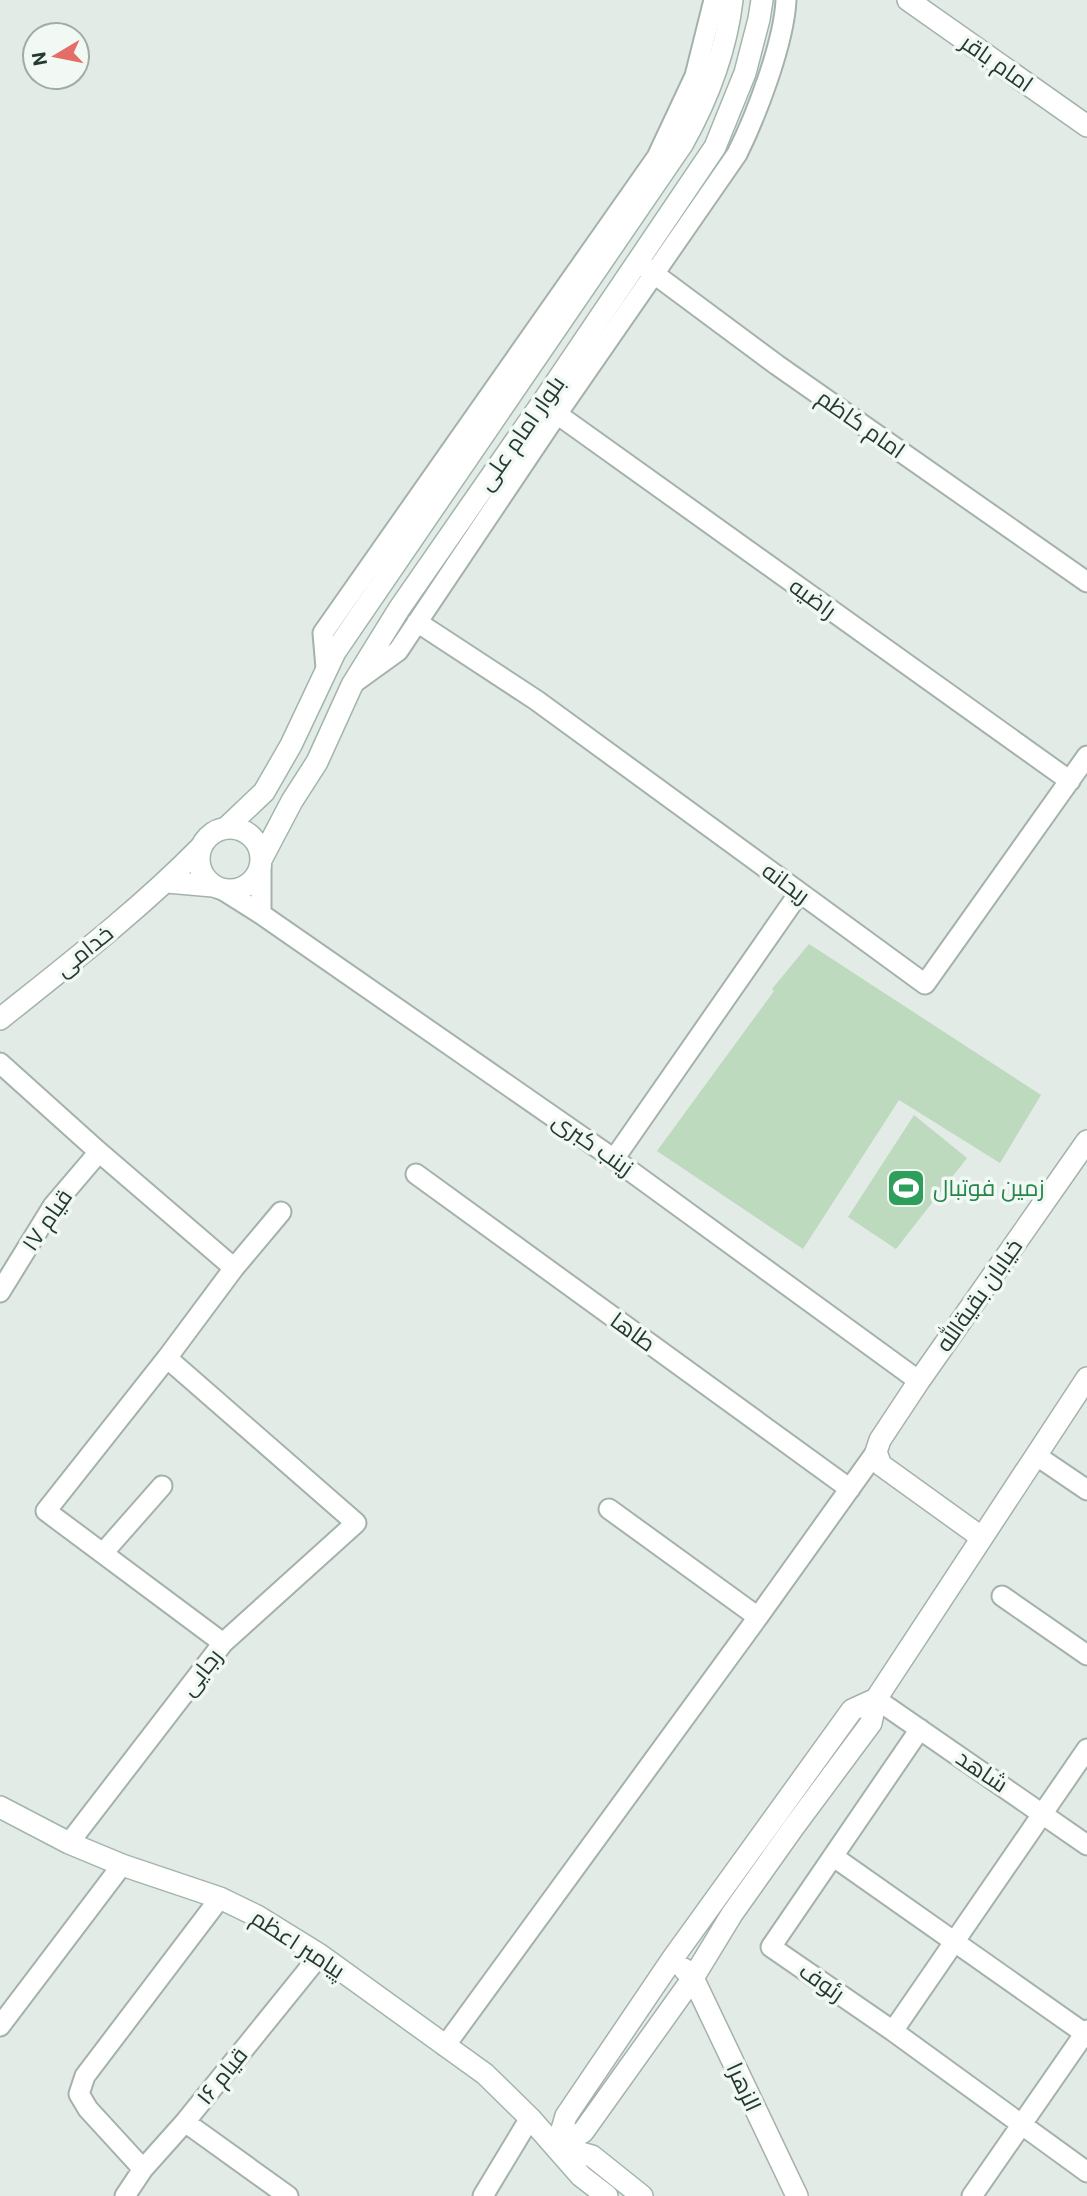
<svg xmlns="http://www.w3.org/2000/svg" width="1087" height="2196" font-family="Roboto,Cairo,sans-serif">
	<style>
		.green { fill: #bddabf }
		.lines { fill: none; stroke-linecap: round; stroke-linejoin: round }
		.minor-casing { stroke: #a5b2ab; stroke-width: 23 }
		.tertiary-casing { stroke: #a5b2ab; stroke-width: 24 }
		.secondary-casing { stroke: #a2b5ab; stroke-width: 24 }
		.minor { stroke: #fff; stroke-width: 19 }
		.tertiary { stroke: #fff; stroke-width: 21 }
		.secondary { stroke: #fff; stroke-width: 21 }
		.labels { text-anchor: middle; stroke-width: 7; stroke-linejoin: round; paint-order: stroke }
		.street-label { font-size: 23px; fill: #243a30; stroke: #f2f8f4 }
		.leisure-label { font-size: 23px; fill: #27864d; stroke: #f2f8f4; text-anchor: start }
	</style>
	<rect width="100%" height="100%" fill="#e2ebe5"/>
	<path class="green" d="M809 944 1041 1095 1000 1163 899 1100 803 1249 657 1151 774 991 772 989Z
		M914 1115 967 1158 896 1249 848 1217Z"/>
	<g class="lines">
		<defs>
			<path id="minor" d="M645 267 777 365 1087 582
				M557 414 1070 781
				M417 622 536 700 925 984 1087 756
				M326 668 323 633 657 157 695 76 714 0
				M355 682 398 651 557 414 737 154C756 116 784 43 786 0
				M261 867V914
				M223 890 261 914 614 1159 919 1381
				M0 1063 99 1152 234 1268
				M614 1159 799 893
				M416 1174 850 1489
				M0 1292 53 1206 99 1152
				M167 1358 46 1511 223 1643
				M1037 1456 1087 1490
				M609 1509 758 1617 876 1452
				M103 1553 162 1486
				M1002 1596 1087 1655
				M876 1699 1087 1845
				M920 1729 771 1947 893 2031 1087 2172
				M69 1843 223 1643 356 1523 167 1358 234 1268 281 1212
				M834 1857 1087 2035
				M0 2026 122 1865
				M893 2031 1087 1749
				M445 2046 758 1617
				M185 2122 288 2196
				M143 2169 88 2109 79 2094 85 2076 220 1898
				M125 2196 143 2169 185 2122 320 1955
				M483 2196 530 2118
				M972 2196 1087 2030"/>
			<path id="tertiary" d="M908 0 1087 126
				M167 882 213 886
				M0 1019C69 964 139 910 201 847
				M981 1537 881 1465 876 1452 880 1440 919 1381 1087 1141
				M684 1969 693 1978 797 2196
				M557 2146 583 2132 693 1978 732 1914 793 1828 871 1723 876 1699 1087 1378
				M557 2146 566 2116 673 1958 852 1710 876 1699"/>
			<path id="secondary" d="M199 859a31 31 0 1 1 62 0a31 31 0 1 1-62 0Z
				M226 828 264 792 291 745 335 652 683 143C708 98 726 51 732 0
				M262 858 292 801 317 762 352 685 399 609 542 403 715 147 745 73 759 19 762 0
				M0 1807 69 1843 122 1865 220 1898 257 1916 320 1955 485 2074 530 2118 581 2176 607 2196
				M557 2146 592 2156 642 2196"/>
		</defs>
		<use href="#minor" class="minor-casing"/>
		<use href="#tertiary" class="tertiary-casing"/>
		<use href="#secondary" class="secondary-casing"/>
		<use href="#minor" class="minor"/>
		<use href="#tertiary" class="tertiary"/>
		<use href="#secondary" class="secondary"/>
	</g>
	<defs>
		<symbol id="stadium-square" viewBox="-11 -11 22 22"><rect x="-9" y="-9" width="18" height="18" rx="4" fill="#2e9e5b" stroke="#f2f8f4"/><path d="M0-5a6.5 5 0 1 0 0 10a6.5 5 0 1 0 0-10ZM-3.5-1.8h7v3.6h-7Z" fill="#fff"/></symbol>
	</defs>
	<g fill-rule="evenodd">
		<use href="#stadium-square" x="884" y="1166" width="44" height="44"/>
	</g>
	<g class="labels">
		<g class="street-label">
			<text transform="translate(997 63) rotate(35)" y="8">امام باقر</text>
			<text transform="translate(861 424) rotate(35)" y="8">امام کاظم</text>
			<text transform="translate(521 433) rotate(-55)" y="8">بلوار امام علی</text>
			<text transform="translate(813 598) rotate(36)" y="8">راضیه</text>
			<text transform="translate(786 883) rotate(36)" y="8">ریحانه</text>
			<text transform="translate(84 951) rotate(-39)" y="8">خدامی</text>
			<text transform="translate(593 1144) rotate(35)" y="8">زینب کبری</text>
			<text transform="translate(47 1220) rotate(-55)" y="8">قیام ۱۷</text>
			<text transform="translate(979 1295) rotate(-55)" y="8">خیابان بقیةالله</text>
			<text transform="translate(633 1332) rotate(36)" y="8">طاها</text>
			<text transform="translate(201 1672) rotate(-52)" y="8">رجایی</text>
			<text transform="translate(982 1771) rotate(34)" y="8">شاهد</text>
			<text transform="translate(298 1944) rotate(33)" y="8">پیامبر اعظم</text>
			<text transform="translate(822 1982) rotate(35)" y="8">رئوف</text>
			<text transform="translate(222 2076) rotate(-51)" y="8">قیام ۱۶</text>
			<text transform="translate(744 2087) rotate(65)" y="8">الزهرا</text>
		</g>
		<g class="leisure-label">
			<text x="933" y="1196">زمین فوتبال</text>
		</g>
	</g>
	<g transform="translate(56 56) rotate(260)"><circle r="33" fill="#f2f8f4" stroke="#a0aca6" stroke-width="2"/>
	<path d="M0-5L12 26L0 18L-12 26Z" fill="#e46d67"/>
	<text y="-10" font-size="19" font-weight="bold" text-anchor="middle" fill="#243a30">N</text>
	</g>
</svg>
